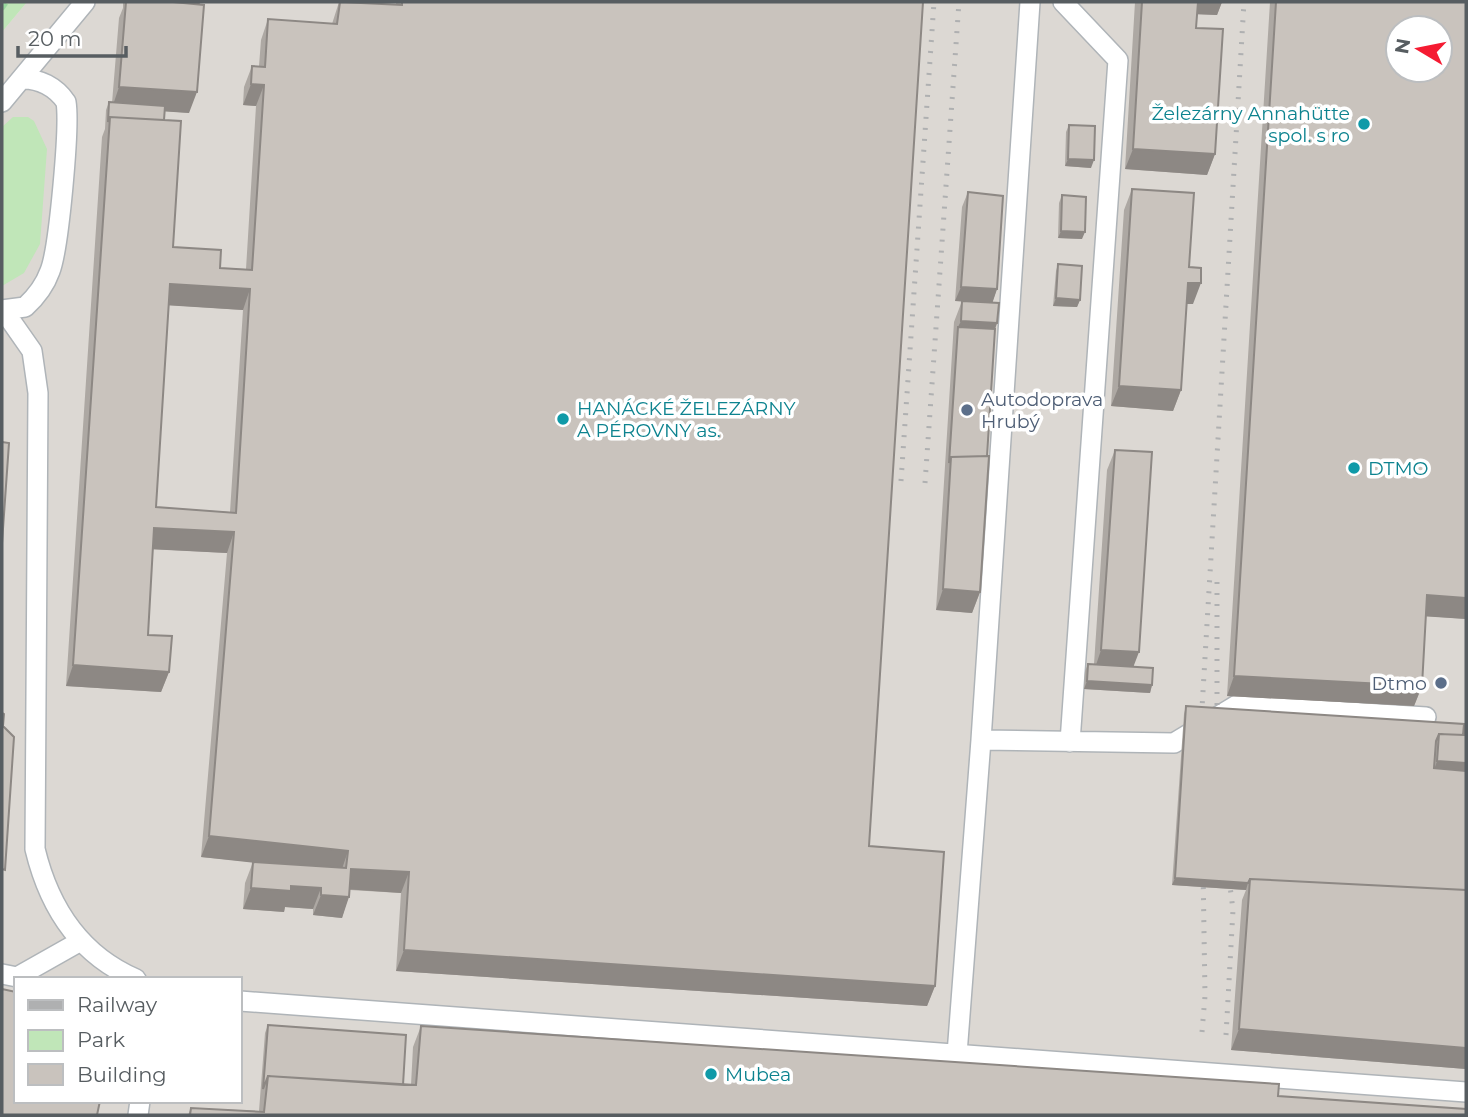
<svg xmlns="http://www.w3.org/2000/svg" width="1468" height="1117" font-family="Montserrat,sans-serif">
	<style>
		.industrial { fill: #dcd8d3; fill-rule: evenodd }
		.green { fill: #c0e6b8 }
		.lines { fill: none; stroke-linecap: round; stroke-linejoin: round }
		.service-casing { stroke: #afb4b8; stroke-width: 22 }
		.path { stroke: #9ad99f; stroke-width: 4.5; stroke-dasharray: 7 3.5; stroke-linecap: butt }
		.service { stroke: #fff; stroke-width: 19 }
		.rail { stroke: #afb0b1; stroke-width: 5; stroke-dasharray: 2 9; stroke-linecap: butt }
		.wall { fill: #ada8a3; fill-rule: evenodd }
		.shaded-wall { fill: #8d8884 }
		.building { fill: #c9c3bd; stroke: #8d8884; stroke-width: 2; fill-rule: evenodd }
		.culture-dot { fill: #0f9aa8; stroke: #fff; stroke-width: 2.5 }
		.service-dot { fill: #5c6f8a; stroke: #fff; stroke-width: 2.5 }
		.labels { text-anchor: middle; stroke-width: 7; stroke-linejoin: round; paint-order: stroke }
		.culture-label { font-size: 19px; fill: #0d838f; stroke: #fff; text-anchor: start }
		.service-label { font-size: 19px; fill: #4e5e75; stroke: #fff; text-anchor: start }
	</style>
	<rect width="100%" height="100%" fill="#ece6de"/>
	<path class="industrial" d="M27 2H1466V1115H2V32ZM1398 28H1440V70H1398ZM16 979H240V1101H16Z"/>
	<path class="green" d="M2 2H27L2 32Z
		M13 117H28L34 121 47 149 40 244 24 273 2 286V127Z"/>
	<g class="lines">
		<defs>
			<path id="service" d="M1063 2 1118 60 1070 742
				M2 102 85 2
				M2 310 25 307C36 297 45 285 50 271 59 248 70 126 66 102 56 87 39 78 21 79
				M4 311 32 351 38 393 35 849C49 907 80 955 136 979
				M981 740 1030 2
				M2 974 17 977 79 942
				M240 1001 1466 1092
				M957 1054 981 740 1174 743 1237 705 1426 717
				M138 1115 140 1101"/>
		</defs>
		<use href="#service" class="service-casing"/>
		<path class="path" d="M2 9 7 2"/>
		<use href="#service" class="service"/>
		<path class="rail" d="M901 481 934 2
			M925 483 959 2
			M1201 725 1244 2
			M1217 727V577
			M1202 1032 1205 996 1203 868
			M1226 1035 1233 910 1228 870"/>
	</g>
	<path class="wall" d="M123 2H200L189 113 165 111 164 120 173 247 220 268 246 269 256 106 243 105 244 87 252 66H259L261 40 268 19 332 24 339 2 396 4V2H923L869 846 935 986 927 1006 396 971 401 893 350 890 342 918 313 915V909L285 907 284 912 243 909 245 883 253 862 201 857 227 553 153 549 148 635 169 672 161 692 66 686 102 137 105 129 106 110 109 102 112 103 119 18 123 8ZM169 305 243 310 230 512 156 507Z
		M1135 2H1222L1217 15 1197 14 1196 28 1215 154 1207 175 1125 169Z
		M1270 2H1466V619L1426 616 1422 686 1414 706 1227 696Z
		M1069 125 1091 168 1065 166 1066 132Z
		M1132 189 1193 304H1186L1181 390 1173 411 1111 406 1124 210Z
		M968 192 997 289 992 303 997 323 995 329 987 456 980 592 972 613 936 610 954 322 962 301H955L962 207Z
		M1062 195 1082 239 1058 238 1059 203Z
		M1058 264 1080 300 1077 307 1053 306 1056 271Z
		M1115 450 1134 666 1152 685 1150 693 1084 689 1085 671 1088 664H1094L1107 470Z
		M1186 706 1464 728 1466 721V1069L1231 1050 1242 900 1246 890 1172 885 1184 714Z
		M268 1025 403 1085H411L413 1047 421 1026 1278 1096 1466 1115H188L191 1108 259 1111 265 1033Z"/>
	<path class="shaded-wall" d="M126 2H200L195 16Z
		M1195 2H1222L1217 15 1191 14Z
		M251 84 264 85 256 106 243 105Z
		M119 87 197 92 189 113 112 108Z
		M1133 149 1215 154 1207 175 1125 169Z
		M1068 159 1094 160 1091 168 1065 166Z
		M1061 231 1085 232 1082 239 1058 238Z
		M1188 283H1201L1193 304H1180Z
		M170 284 250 289 243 310 163 305Z
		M961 287 997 289 992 304 955 301Z
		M1056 298 1080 300 1077 307 1053 306Z
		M961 321 997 323 990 344 958 327Z
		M1119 386 1181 390 1173 411 1111 406Z
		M154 528 234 532 227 553 147 549Z
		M943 589 980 592 972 613 936 610Z
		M1427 595 1466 598V619L1420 616Z
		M1101 650 1139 652 1131 673 1094 671Z
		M73 665 169 672 161 692 66 686Z
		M1234 676 1422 686 1414 706 1227 696Z
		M1087 681 1152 685 1150 693 1084 689Z
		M1437 761 1466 763V778L1432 776Z
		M209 836 348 851 341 872 201 857Z
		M351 869 409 872 401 893 344 889Z
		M1175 878 1248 883 1246 890 1172 885Z
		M291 886 321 888 313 909 285 907 284 912 243 909 251 888Z
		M321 895 349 897 342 918 313 915Z
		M404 950 935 986 927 1006 396 971Z
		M1239 1029 1466 1048V1069L1231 1050Z"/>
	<path class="building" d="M126 2H173L204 5 197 92 119 87Z
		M340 2 402 5V2H923L869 846 944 852 935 986 404 950 409 872 351 869 349 897 321 895V888L291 886V891L251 888 253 862 346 868 348 851 209 836 234 532 154 528 148 635 172 636 169 672 73 665 110 117 181 121 173 247 221 250 220 268 252 270 264 85 251 84 252 66 265 67 268 19 337 24ZM170 284 250 289 236 513 156 507Z
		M1142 2H1198L1196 28 1223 29 1215 154 1133 149Z
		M1276 2H1466V598L1427 595 1422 686 1234 676ZM1398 28H1440V70H1398Z
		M109 102 165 106 164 120 110 117 108 122Z
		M1069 125 1095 126 1094 160 1068 159Z
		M1132 189 1194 193 1189 267 1201 268V283H1188L1181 390 1119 386Z
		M968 192 1003 196 997 289 961 287Z
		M1062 195 1086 197 1085 232 1061 231Z
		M1058 264 1082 266 1080 300 1056 298Z
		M962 301 999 303 997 323 961 321Z
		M958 327 995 329 987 456 951 457 949 463Z
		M2 442 9 443 2 543Z
		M1115 450 1152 452 1139 652 1101 650Z
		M989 456 980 592 943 589 951 457Z
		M1088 664 1153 668 1152 685 1087 681Z
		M1186 706 1464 724 1463 735 1439 734 1436 741 1434 768 1466 771V890L1250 879 1248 883 1175 878Z
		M2 713 4 714 3 726 14 737 5 870 2 869Z
		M1466 724V763L1437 761 1439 734 1465 735Z
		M1250 879 1466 890V1048L1239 1029Z
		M2 989 16 992V1101H100L97 1115H2Z
		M268 1025 406 1035 403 1085 268 1076 263 1089Z
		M421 1026 1279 1084 1278 1096 1466 1109V1115H190L191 1108 264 1112 268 1076 416 1085Z"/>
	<g class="culture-dot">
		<circle cx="1364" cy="124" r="7"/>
		<circle cx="563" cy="419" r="7"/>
		<circle cx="1354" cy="468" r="7"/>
		<circle cx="711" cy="1074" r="7"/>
	</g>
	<g class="service-dot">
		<circle cx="967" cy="410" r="7"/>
		<circle cx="1441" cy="683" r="7"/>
	</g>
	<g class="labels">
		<g class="culture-label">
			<text x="1350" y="120" text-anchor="end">Železárny Annahütte<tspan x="1350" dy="22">spol. s ro</tspan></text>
			<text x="577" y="415">HANÁCKÉ ŽELEZÁRNY<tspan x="577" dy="22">A PÉROVNY as.</tspan></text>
			<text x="1368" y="475">DTMO</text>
			<text x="725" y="1081">Mubea</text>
		</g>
		<g class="service-label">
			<text x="981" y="406">Autodoprava<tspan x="981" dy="22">Hrubý</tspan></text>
			<text x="1427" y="690" text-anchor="end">Dtmo</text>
		</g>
	</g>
	<rect width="1468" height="1117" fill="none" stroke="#575d61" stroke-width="7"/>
	<rect x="14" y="977" width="228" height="126" fill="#ffffff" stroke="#bcbec0" stroke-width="2"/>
	<rect x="28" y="1000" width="35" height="10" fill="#afb0b1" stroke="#bcbec0" stroke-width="2"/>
	<text x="77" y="1012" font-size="21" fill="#575d61">Railway</text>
	<rect x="28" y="1030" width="35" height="21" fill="#c0e6b8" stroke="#bcbec0" stroke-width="2"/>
	<text x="77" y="1047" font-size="21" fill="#575d61">Park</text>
	<rect x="28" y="1064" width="35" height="21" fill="#c9c3bd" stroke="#bcbec0" stroke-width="2"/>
	<text x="77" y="1082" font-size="21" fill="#575d61">Building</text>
	<g transform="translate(1419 49) rotate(280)"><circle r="33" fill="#ffffff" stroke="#bcbec0" stroke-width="2"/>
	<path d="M0-5L12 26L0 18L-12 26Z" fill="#f51b32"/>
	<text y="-10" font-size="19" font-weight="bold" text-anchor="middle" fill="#575d61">N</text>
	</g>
	<path d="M18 46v10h108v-10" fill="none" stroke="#575d61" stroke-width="3.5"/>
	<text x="28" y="46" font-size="21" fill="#575d61" stroke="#ffffff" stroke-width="5" paint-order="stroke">20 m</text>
</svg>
